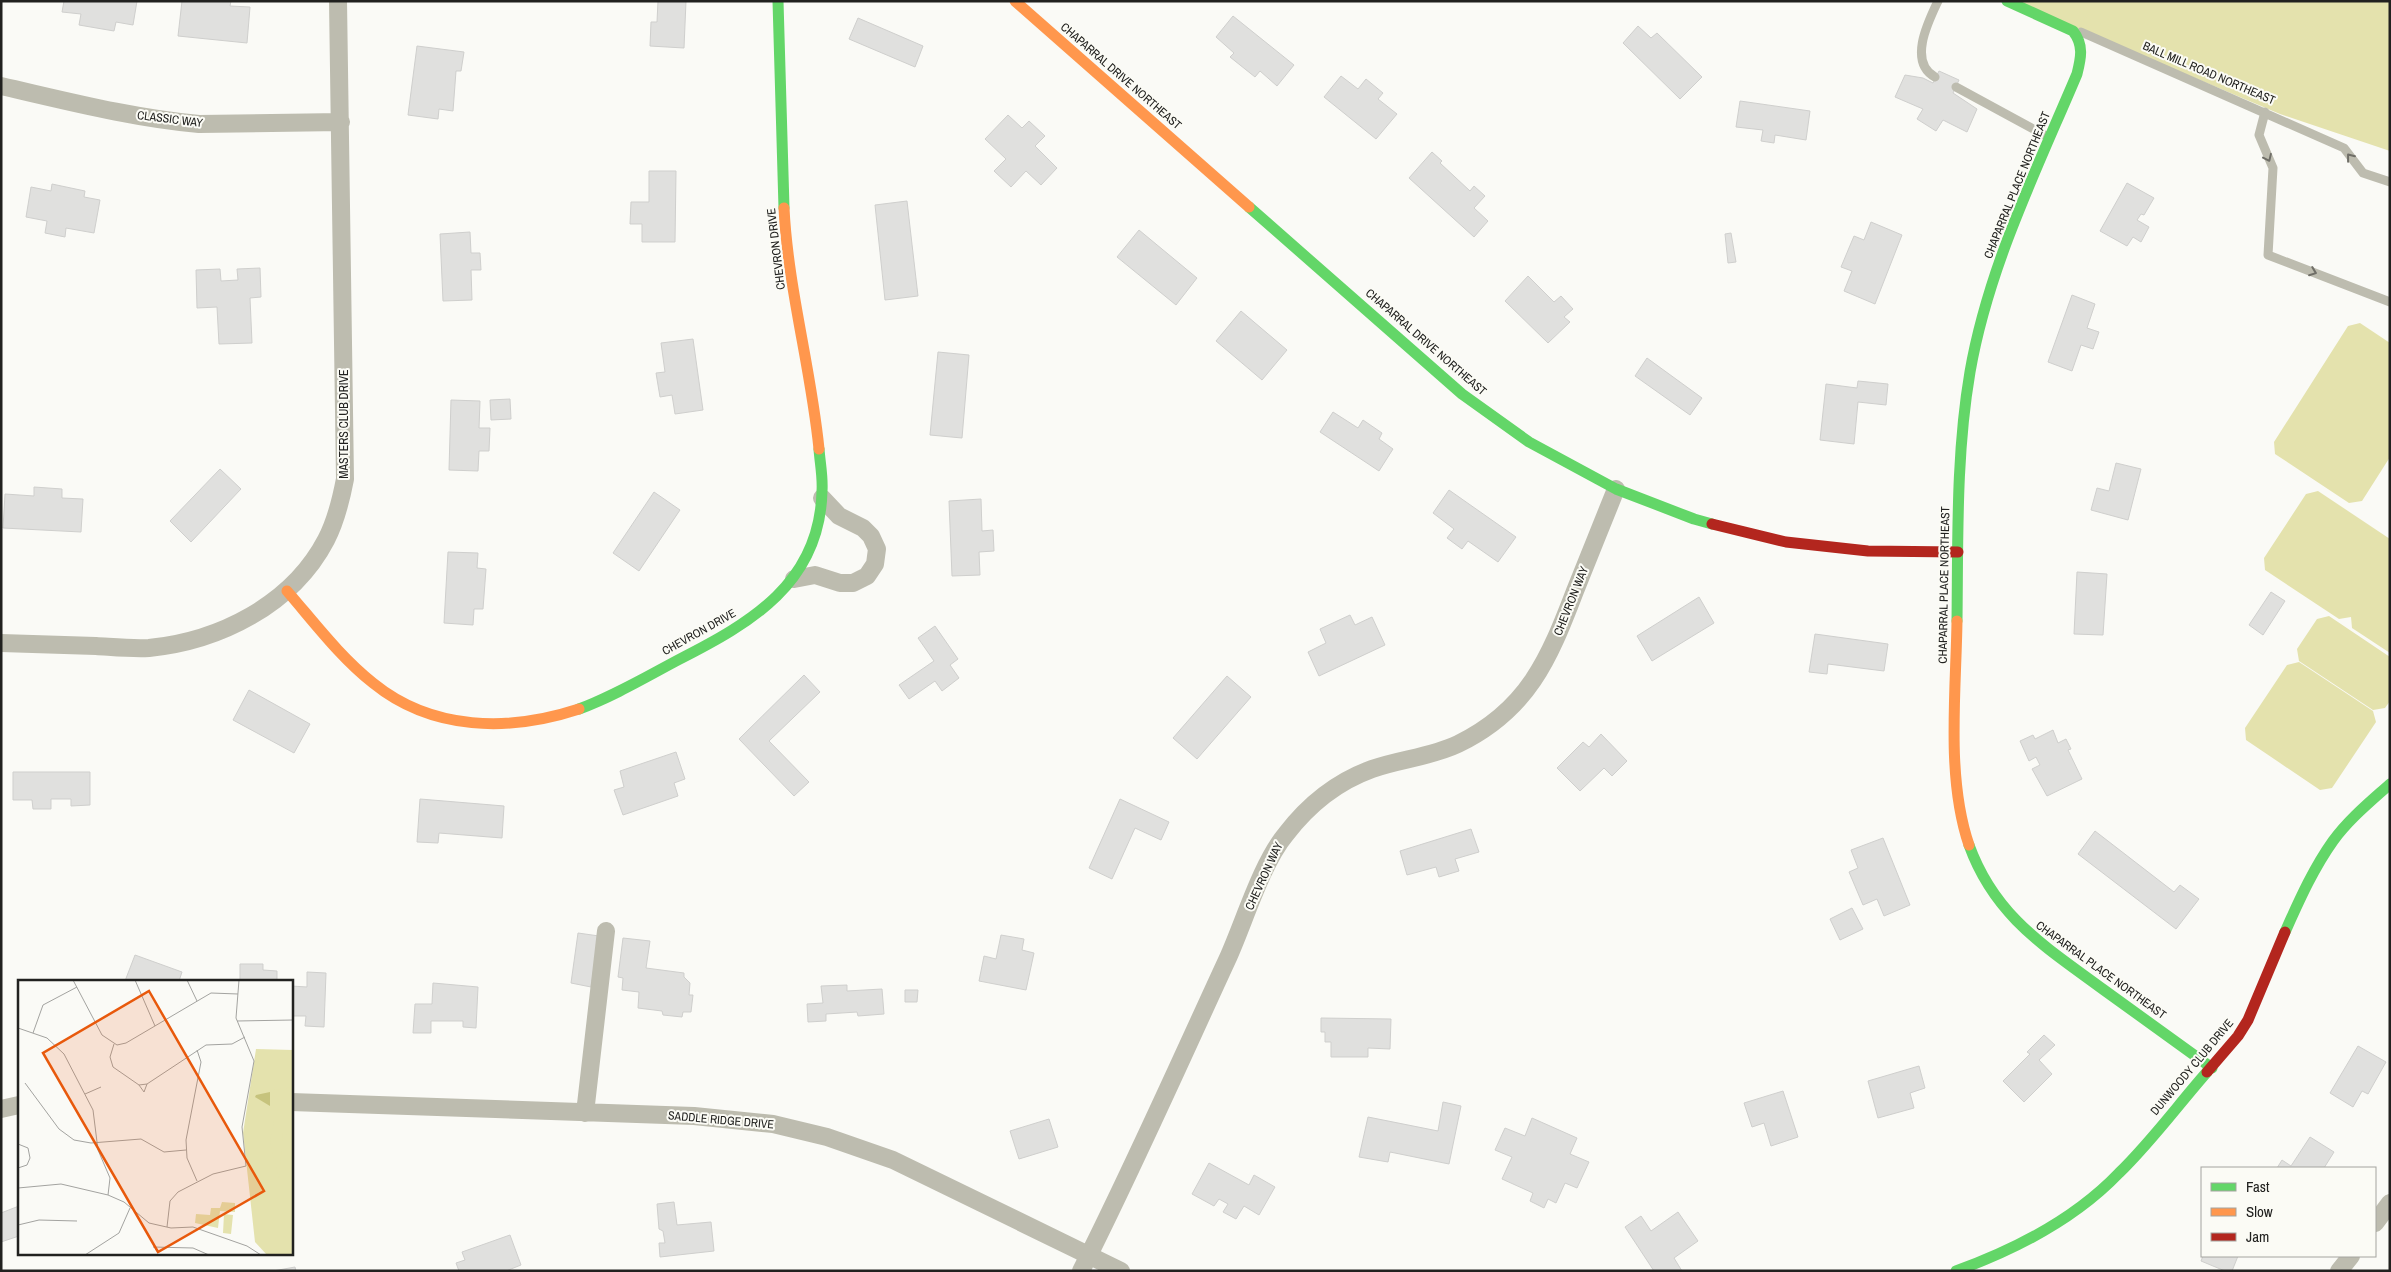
<svg xmlns="http://www.w3.org/2000/svg" width="2391" height="1272" font-family="'Archivo Narrow',sans-serif">
	<style>
		.grass { fill: #e4e2ad }
		.building { fill: #e0e0de; stroke: #cfcfcd }
		.lines { fill: none; stroke-linecap: round; stroke-linejoin: round }
		.lane { stroke: #bdbcaf; stroke-width: 9 }
		.street { stroke: #bdbcaf; stroke-width: 18 }
		.fast { stroke: #63d668; stroke-width: 11 }
		.slow { stroke: #ff974d; stroke-width: 11 }
		.jam { stroke: #b3261e; stroke-width: 11 }
		.oneway { stroke: #6f6e67 }
		.labels { text-anchor: middle; stroke-width: 4; stroke-linejoin: round; paint-order: stroke }
		.street-label { font-size: 12px; fill: #21211f; stroke: #fbfbf5 }
		.inset-road { fill: none; stroke: #a3a3a0; stroke-width: 1 }
		.view { fill: #e8590c; fill-opacity: 0.15; stroke: #e8590c; stroke-width: 2.5 }
		.inset-edge { fill: none; stroke: #21211f; stroke-width: 2.5 }
	</style>
	<rect width="100%" height="100%" fill="#fafaf6"/>
	<path class="grass" d="M2013 1H2390V151L2280 114Z
		M2360 323 2390 343V457L2362 501 2349 503 2275 454 2274 442 2348 326Z
		M2318 491 2390 539V653L2352 628 2351 617 2339 619 2265 570 2264 558 2306 494Z
		M2329 616 2390 657V701L2385 708 2373 710 2299 661 2297 649 2317 619Z
		M2299 662 2373 711 2376 722 2332 788 2320 790 2246 740 2245 728 2287 665Z"/>
	<path class="building" d="M64 1H137L133 25 116 22 114 31 79 25 81 14 62 12Z
		M182 1H231L230 6 250 7 247 43 178 36Z
		M658 1H686L684 48 650 46 651 22H657Z
		M1233 16 1294 65 1277 86 1260 71 1255 77 1230 57 1234 53 1216 37Z
		M858 18 923 46 915 67 849 39Z
		M1638 26 1651 38 1657 33 1702 77 1680 99 1623 43Z
		M417 46 464 52 461 71H456L453 111 439 109 438 119 408 115Z
		M1939 71 1959 80 1953 93 1977 109 1967 132 1943 120 1936 131 1917 119 1923 109 1895 97 1905 75 1923 78 1933 83Z
		M1341 76 1358 89 1366 79 1383 93 1378 99 1397 114 1376 139 1324 97Z
		M1740 101 1810 111 1806 140 1775 135 1774 143 1761 141 1763 130 1736 127Z
		M1008 115 1022 128 1029 121 1045 136 1035 146 1057 168 1041 185 1026 171 1011 187 994 171 1006 159 985 139Z
		M1432 152 1442 161 1440 163 1470 191 1474 186 1485 196 1474 208 1488 221 1474 237 1409 178Z
		M649 171H676L675 242H642V224H630L631 202H649Z
		M2127 183 2154 198 2144 215 2141 214 2137 220 2149 227 2141 242 2133 237 2127 246 2100 231Z
		M52 184 85 191 84 197 100 200 94 233 66 228 65 237 45 233 47 221 26 217 31 187 51 191Z
		M907 201 918 296 885 300 875 205Z
		M1871 222 1902 235 1875 304 1844 291 1852 271 1841 267 1854 236 1864 240Z
		M1139 230 1197 278 1176 305 1117 257Z
		M470 232 471 253H480L481 270H471L472 300 443 301 440 234Z
		M1731 233 1736 262 1728 263 1725 234Z
		M260 268 261 297 250 298 252 343 219 344 217 307 197 308 196 270 220 269 221 281 238 280 237 269Z
		M1528 276 1554 302 1561 296 1573 309 1564 317 1570 322 1548 343 1505 301Z
		M2072 295 2095 304 2087 328 2099 332 2093 349 2081 345 2072 371 2048 362Z
		M1241 311 1287 350 1262 380 1216 341Z
		M693 339 703 410 675 414 672 395 660 397 656 373 665 372 661 343Z
		M938 352 969 355 962 438 930 435Z
		M1647 358 1702 398 1690 415 1635 376Z
		M1858 381 1888 384 1886 405 1858 402 1854 444 1820 440 1826 384 1857 388Z
		M510 399 511 419 491 420 490 400Z
		M451 400 480 401 479 428H490L489 451H479L478 471 449 470Z
		M1333 412 1358 428 1363 420 1382 433 1379 439 1393 449 1379 471 1320 432Z
		M2116 463 2141 469 2128 520 2091 510 2097 488 2109 491Z
		M220 469 241 489 191 542 170 521Z
		M34 487 62 489V498L83 499 81 532 3 528 5 494 34 496Z
		M1449 490 1516 537 1498 562 1468 541 1462 549 1447 538 1454 529 1433 513Z
		M654 492 680 510 639 571 613 553Z
		M981 499 982 531 993 530 994 551 979 552 980 575 952 576 949 501Z
		M448 552 478 553 477 568 486 569 483 609H474L473 625 444 623Z
		M2077 572 2107 574 2103 635 2074 634Z
		M2271 592 2285 601 2263 635 2249 625Z
		M1699 597 1714 623 1652 661 1637 636Z
		M1350 615 1355 625 1372 617 1385 645 1319 676 1308 652 1326 643 1320 629Z
		M935 626 958 659 950 665 959 678 942 691 935 681 909 699 899 685 934 661 918 638Z
		M1815 634 1888 644 1884 671 1828 664 1827 674 1809 672Z
		M804 675 820 692 769 741 809 782 794 796 739 739Z
		M1227 676 1251 697 1197 759 1173 738Z
		M249 690 310 724 294 753 233 720Z
		M2053 730 2058 743 2066 739 2071 749 2068 750 2082 779 2047 796 2032 769 2040 765 2036 757 2029 761 2020 741 2033 735 2035 739Z
		M1601 734 1627 761 1612 776 1604 768 1580 791 1557 768 1583 742 1589 747Z
		M676 752 685 779 674 783 678 796 623 815 614 790 624 787 620 771Z
		M13 772H90V805L71 806V799H51V809H33L32 800H13Z
		M420 799 504 806 502 838 439 833 438 843 417 842Z
		M1120 799 1169 822 1161 840 1135 828 1112 879 1089 868Z
		M1471 829 1479 852 1455 859 1459 871 1439 877 1436 867 1407 875 1400 851Z
		M2095 831 2174 892 2180 885 2199 899 2176 929 2078 854Z
		M1883 838 1910 905 1884 916 1877 899 1863 905 1849 872 1858 868 1851 850Z
		M1852 908 1863 929 1840 940 1830 919Z
		M578 933 599 936 591 987 571 983Z
		M1001 935 1024 939 1022 950 1034 953 1026 990 979 981 984 956 996 959Z
		M623 938 650 941 646 968 684 973V977L690 983 689 995H693L691 1012H683L682 1017 663 1015 662 1011 638 1008 639 992 622 990 623 978 618 977Z
		M135 955 182 972 179 981H125Z
		M240 964H263V970L277 971V981H240Z
		M307 972 326 973 324 1027 305 1026 306 1016H291V986L307 987Z
		M433 983 478 987 476 1028 463 1027V1021H431V1033H413L415 1004H432Z
		M847 985V991L882 989 884 1014 858 1016 857 1012 826 1014V1021L808 1022 807 1004 823 1003 821 986Z
		M905 990H918L917 1002H905Z
		M1321 1018 1391 1019 1390 1049 1368 1048V1057H1331V1042H1325V1032H1321Z
		M2044 1035 2055 1045 2039 1060 2052 1074 2024 1102 2003 1081 2030 1054 2027 1052Z
		M2358 1046 2386 1062 2368 1094 2362 1091 2353 1107 2330 1093Z
		M1919 1066 1925 1088 1910 1093 1914 1108 1878 1118 1868 1081Z
		M1783 1091 1798 1137 1771 1146 1764 1123 1752 1127 1744 1103Z
		M1443 1102 1461 1106 1449 1164 1390 1152 1388 1162 1359 1157 1368 1117 1438 1131Z
		M1532 1118 1577 1138 1570 1154 1589 1162 1577 1188 1565 1183 1556 1203 1548 1199 1544 1208 1530 1201 1533 1193 1502 1179 1512 1157 1495 1150 1505 1128 1525 1136Z
		M1049 1119 1058 1147 1019 1159 1010 1131Z
		M2310 1137 2334 1152 2324 1168H2277L2282 1160 2291 1166Z
		M1209 1163 1249 1185 1254 1175 1275 1187 1259 1215 1244 1206 1236 1219 1223 1212 1228 1204 1219 1199 1214 1206 1192 1194Z
		M674 1202 677 1225 711 1222 714 1251 660 1257 659 1243H665L663 1231 659 1229 657 1204Z
		M19 1206V1236L1 1242V1213Z
		M1678 1212 1698 1241 1674 1258 1682 1271H1654L1625 1227 1641 1216 1651 1231Z
		M510 1235 521 1265 506 1271H459L456 1263 465 1260 462 1252Z
		M2203 1256H2238L2232 1271H2225L2201 1261Z
		M295 1267 296 1271H273Z"/>
	<g class="lines">
		<path class="lane" d="M2081 32 2344 148 2363 173 2390 182
			M1935 77C1908 62 1928 22 1938 1
			M1956 87 2048 137
			M2265 112 2259 135 2273 168 2268 255 2390 302"/>
		<path class="street" d="M1 86C67 101 132 118 199 124L341 122
			M794 579 815 575 840 583H853L867 576 875 564 877 549 871 536 863 528 839 516 822 498
			M1 643C33 644 64 645 96 646 113 647 132 649 149 648 219 641 292 605 326 540 336 521 341 500 345 479L338 1
			M291 1102 694 1116 773 1124 827 1137 893 1160 1121 1271
			M1 1109 19 1105
			M585 1113 606 931
			M2375 1223 2390 1203
			M1081 1271C1133 1168 1179 1064 1227 960 1244 923 1261 864 1286 834 1309 804 1336 782 1372 769 1400 759 1431 757 1458 744 1528 710 1549 659 1575 591 1589 557 1602 523 1616 489
			M2339 1271 2351 1256"/>
		<path class="fast" d="M778 1 784 208
			M1249 207 1462 394 1529 442 1616 489 1694 519 1712 524
			M1957 621C1958 538 1956 454 1970 372 1988 268 2036 171 2077 74 2081 58 2084 45 2073 31L2007 1
			M579 709C614 696 646 677 678 660 751 623 820 583 822 491 823 477 820 463 819 449
			M1969 845C1995 917 2046 947 2104 990 2140 1016 2176 1042 2212 1068
			M2285 932C2299 901 2313 869 2333 841 2349 819 2370 802 2390 784
			M1956 1271C2014 1250 2076 1218 2119 1173 2151 1142 2178 1105 2207 1072"/>
		<path class="slow" d="M1015 1 1249 207
			M784 208C788 289 811 368 819 449
			M287 591C314 622 340 657 373 683 432 731 509 732 579 709
			M1957 621C1956 692 1946 778 1969 845"/>
		<path class="jam" d="M1712 524 1786 542 1868 551 1958 552
			M2207 1072 2238 1036 2248 1020 2285 932"/>
	</g>
	<defs><path id="oneway-chevron" d="M-2-3.5L2.5 0L-2 3.5" fill="none" stroke-width="1.6" stroke-linecap="round" stroke-linejoin="round" transform="scale(1.25)"/></defs>
	<g class="oneway">
		<use href="#oneway-chevron" transform="translate(2350 157) rotate(-128)"/>
		<use href="#oneway-chevron" transform="translate(2268 158) rotate(65)"/>
		<use href="#oneway-chevron" transform="translate(2313 272) rotate(21)"/>
	</g>
	<g class="labels">
		<g class="street-label">
			<text transform="translate(2209 73) rotate(23)" y="4">BALL MILL ROAD NORTHEAST</text>
			<text transform="translate(1121 76) rotate(41)" y="4">CHAPARRAL DRIVE NORTHEAST</text>
			<text transform="translate(170 119) rotate(7)" y="4">CLASSIC WAY</text>
			<text transform="translate(2017 185) rotate(-68)" y="4">CHAPARRAL PLACE NORTHEAST</text>
			<text transform="translate(776 249) rotate(-97)" y="4">CHEVRON DRIVE</text>
			<text transform="translate(1426 342) rotate(41)" y="4">CHAPARRAL DRIVE NORTHEAST</text>
			<text transform="translate(344 424) rotate(-90)" y="4">MASTERS CLUB DRIVE</text>
			<text transform="translate(1944 585) rotate(-89)" y="4">CHAPARRAL PLACE NORTHEAST</text>
			<text transform="translate(1571 601) rotate(-68)" y="4">CHEVRON WAY</text>
			<text transform="translate(699 632) rotate(-29)" y="4">CHEVRON DRIVE</text>
			<text transform="translate(1264 876) rotate(-65)" y="4">CHEVRON WAY</text>
			<text transform="translate(2101 970) rotate(36)" y="4">CHAPARRAL PLACE NORTHEAST</text>
			<text transform="translate(2192 1067) rotate(-50)" y="4">DUNWOODY CLUB DRIVE</text>
			<text transform="translate(721 1120) rotate(5)" y="4">SADDLE RIDGE DRIVE</text>
		</g>
	</g>
	<g transform="translate(18 980)">
		<rect width="275" height="275" fill="#fafaf6"/>
		<path d="M238 69 275 70V275H249L237 262 225 153ZM204 222 217 223V232L202 231 200 248 177 243 178 234 192 235 193 228H202ZM206 234 215 235 213 254 205 253Z" fill="#e4e2ad"/>
		<path d="M275 107V168L270 156 265 153 261 199 252 162 256 141V110Z" fill="#e4e2ad"/>
		<path d="M252 112V126L237 117 238 115Z" fill="#c6c37d"/>
		<path class="inset-road" d="M55 0 84 55 99 65 108 63 193 13 220 14M117 0 137 46M169 0 179 21M219 41 275 40M0 48 29 58 46 74 75 130 80 170 92 198 90 215M15 53 25 25 59 7M96 64 92 77 95 87 121 105 129 104 188 65 214 64 227 57M179 70 183 82 168 160 169 178 179 201M7 103 41 149 56 160 73 163 123 159 146 172 168 170M121 105 126 112 129 104M67 114 83 107M0 164 10 168 12 178 9 185 0 188M0 208 43 204 90 215 106 222 131 243 153 248 175 247 229 266 243 275M0 245 21 240 59 241M149 247 152 221 160 212 195 194 228 186 224 147 236 81 218 38 221 0M135 267 175 268 191 275M67 275 101 253 112 228"/>
		<path class="view" d="M131 11 246 211 140 272 25 73Z"/>
		<rect width="275" height="275" class="inset-edge"/>
	</g>
	<rect width="2391" height="1272" fill="none" stroke="#21211f" stroke-width="5"/>
	<rect x="2201" y="1167" width="175" height="90" fill="#fbfbf5" stroke="#a4a49f"/>
	<rect x="2211" y="1183" width="25" height="8" fill="#63d668" stroke="#a4a49f"/>
	<text x="2246" y="1192" font-size="15" fill="#21211f">Fast</text>
	<rect x="2211" y="1208" width="25" height="8" fill="#ff974d" stroke="#a4a49f"/>
	<text x="2246" y="1217" font-size="15" fill="#21211f">Slow</text>
	<rect x="2211" y="1233" width="25" height="8" fill="#b3261e" stroke="#a4a49f"/>
	<text x="2246" y="1242" font-size="15" fill="#21211f">Jam</text>
</svg>
